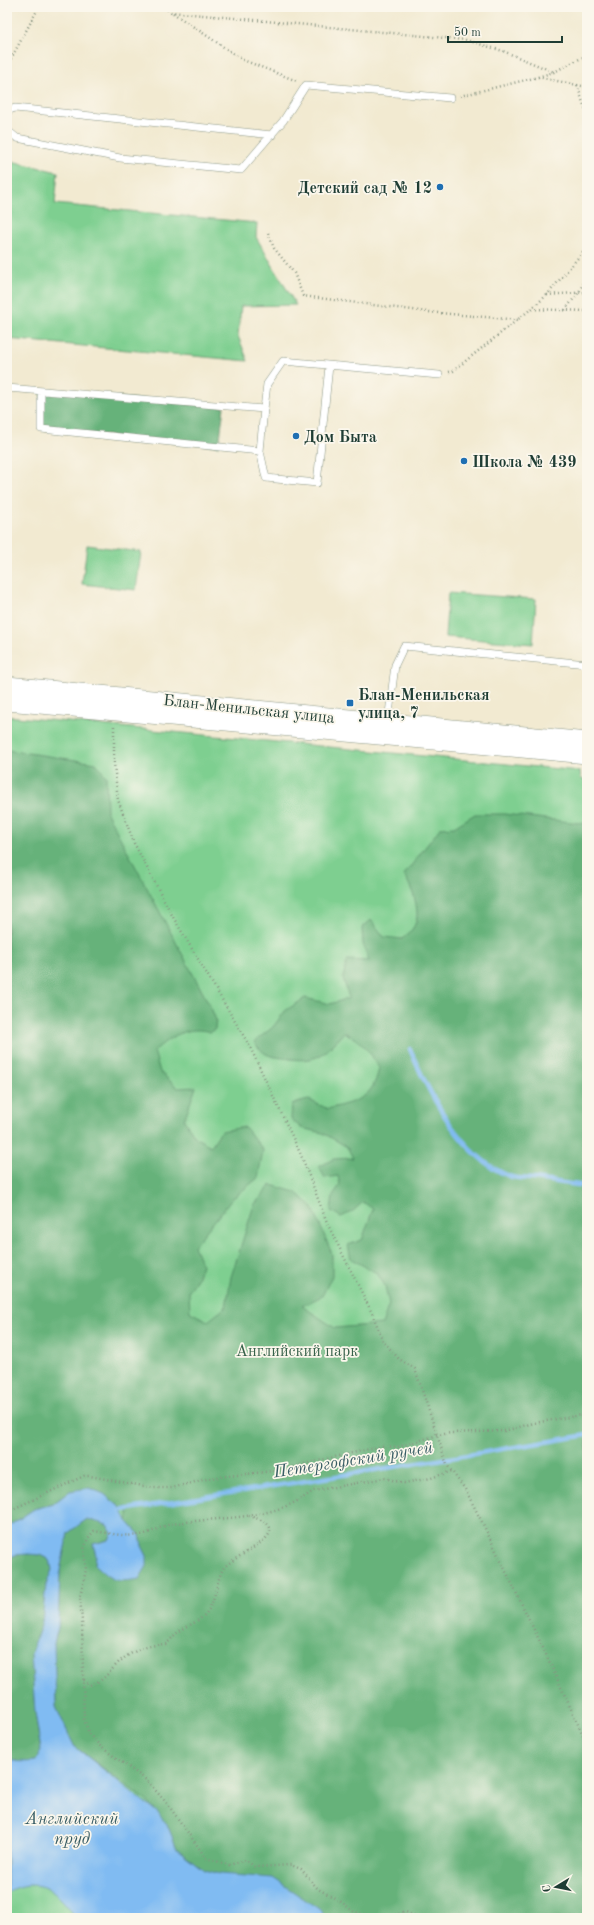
<svg xmlns="http://www.w3.org/2000/svg" width="594" height="1925" font-family="'Old Standard TT',serif">
	<style>
		.green { fill: #7ecf90; stroke: #4e8662 }
		.forest { fill: #66b27a; stroke: #427857 }
		.water { fill: #80bbf2; stroke: #507c93 }
		.lines { fill: none; stroke-linecap: round; stroke-linejoin: round }
		.stream { stroke: #80bbf2; stroke-width: 4.5 }
		.service-casing { stroke: #889482; stroke-width: 8 }
		.tertiary-casing { stroke: #889482; stroke-width: 18 }
		.path { stroke: #889482; stroke-width: 2.5; stroke-dasharray: 1 3; stroke-linecap: butt }
		.service { stroke: #fff; stroke-width: 7 }
		.tertiary { stroke: #fff; stroke-width: 17 }
		.poi-dot { fill: #1f6fb2; stroke: #fbf7ec; stroke-width: 1.5 }
		.labels { text-anchor: middle; stroke-width: 3.5; stroke-linejoin: round; paint-order: stroke }
		.poi-label { font-size: 16px; font-weight: bold; fill: #1f3d34; stroke: #fbf7ec; text-anchor: start }
		.street-label { font-size: 16px; fill: #1f3d34; stroke: #fbf7ec }
		.park-label { font-size: 16px; fill: #37624b; stroke: #fbf7ec }
		.water-label { font-size: 17px; font-style: italic; fill: #375c64; stroke: #fbf7ec }
	</style>
	<rect width="100%" height="100%" fill="#fbf7ec"/>
	<filter id="ink" filterUnits="userSpaceOnUse"><feTurbulence type="fractalNoise" baseFrequency=".025" numOctaves="2"/><feDisplacementMap in="SourceGraphic" scale="8" xChannelSelector="R" yChannelSelector="G"/><feConvolveMatrix kernelMatrix="1 2 1 2 8 2 1 2 1" color-interpolation-filters="sRGB"/></filter>
	<filter id="wash" filterUnits="userSpaceOnUse"><feTurbulence type="fractalNoise" baseFrequency=".012" numOctaves="4" result="noise"/><feDisplacementMap in="SourceGraphic" scale="16" xChannelSelector="R" yChannelSelector="G"/><feGaussianBlur stdDeviation="0.9" result="paint"/><feColorMatrix in="noise" values="0 0 0 0 0 0 0 0 0 0 0 0 0 0 0 0 0 1.4 0 .05"/><feComposite in="paint" operator="in"/></filter>
	<g filter="url(#wash)">
		<rect width="100%" height="100%" fill="#f2ead1"/>
		<path class="green" d="M7 160 58 172 55 204 257 223 256 237 296 305 241 306 238 336 248 361 7 339Z
			M87 545 141 552 136 590 82 584Z
			M448 593 536 599 533 644 445 637Z
			M7 716 580 771 581 779H587V1918H7Z"/>
		<path class="forest" d="M41 391 224 407 219 446 41 429Z
			M7 750 96 763 106 776 107 813 211 1008 216 1020 215 1029 210 1032C188 1025 170 1037 154 1051L160 1072 178 1088 196 1087 184 1120 196 1138 211 1146 221 1131 245 1127 263 1150 258 1178 233 1198 194 1246 202 1265 197 1279 189 1291 190 1312 208 1321 226 1307 231 1277 254 1205 271 1185 295 1192 312 1206 332 1254V1276L322 1296 302 1306 335 1328 382 1324 389 1304 385 1286 377 1273 351 1259 348 1245 362 1240 373 1209 363 1202 352 1212 341 1217 331 1211 333 1195 340 1185 338 1176 325 1178 319 1167 333 1159 353 1158 347 1147 323 1133 301 1128 291 1119 292 1104 309 1100 328 1109C356 1101 373 1100 379 1068 369 1050 362 1042 344 1032 323 1058 315 1063 283 1058 267 1056 264 1055 254 1042L273 1027 285 1011 305 998 330 1004 349 998 343 978 347 960 369 961 363 944 362 928 371 920 384 937 402 939C405 936 411 932 413 928 423 914 412 888 404 875L440 828 454 827 475 814H504L587 824V1918H327L319 1909 204 1870 177 1849 169 1829 147 1801 74 1746 56 1707 54 1643 58 1627 60 1570 68 1533 87 1519 107 1524 112 1533 109 1540 93 1544 96 1555 95 1565 147 1556 142 1546 140 1535 127 1521 129 1514 127 1507 121 1508 104 1494 70 1491 53 1504 34 1509 12 1524 7 1525Z
			M28 1554 40 1555 48 1559 51 1564 52 1570 46 1585 42 1622 31 1654 35 1712 41 1751 36 1761C26 1762 16 1763 7 1758V1559L15 1555Z"/>
		<path class="water" d="M89 1488 104 1494 121 1508 127 1521 140 1535 142 1546 147 1556V1566L139 1579C115 1583 112 1581 95 1565L96 1555 93 1544 109 1540 112 1533 107 1525 87 1519 68 1533 60 1570 58 1627 54 1643 56 1707 74 1746 158 1813 169 1829 177 1849 204 1870 219 1874 273 1878 319 1909 327 1918H76C58 1891 39 1875 7 1892V1758C16 1763 26 1762 36 1761L41 1750 35 1712 31 1654 42 1622 46 1585 52 1570 51 1564 48 1559 40 1555 28 1554 15 1555 7 1559V1525L12 1524 34 1509 53 1504 70 1491Z"/>
		<g class="lines">
			<path class="stream" d="M410 1049C429 1094 461 1157 509 1176 515 1179 525 1178 533 1179 551 1181 569 1184 587 1186
				M123 1510 450 1458 587 1435"/>
		</g>
	</g>
	<g filter="url(#ink)">
		<g class="lines">
			<defs>
				<path id="service" d="M7 111 15 108 272 135
					M7 130 17 138 120 158 241 170 283 121 306 85 450 98
					M7 388 264 409 267 384 283 361 439 375
					M41 391V429L260 451
					M264 409 260 451 266 478 317 483 329 366
					M388 722 395 665 404 646 587 664"/>
				<path id="tertiary" d="M7 685 587 741
					M7 702 587 755"/>
			</defs>
			<use href="#service" class="service-casing"/>
			<use href="#tertiary" class="tertiary-casing"/>
			<path class="path" d="M164 7 171 12 466 40 503 51 554 72
				M173 13 243 60 297 81
				M7 66 39 7
				M538 77 554 72 587 55
				M577 85 587 87
				M460 96 538 77 577 85 587 114
				M268 233 274 248 294 273 303 296 428 312 519 320
				M547 295 587 292
				M532 309 587 311
				M565 310 579 292 587 276
				M449 372 453 371 531 309 547 295 587 247
				M114 726V764L118 800 134 843 173 917 249 1045 301 1155 328 1225 372 1313 383 1341 399 1359 415 1369 447 1465 465 1489 482 1522 543 1648 587 1744
				M7 1508 13 1509 84 1476H90L154 1488H172L210 1478 273 1471 383 1446 398 1447 438 1435 451 1433 504 1431 534 1423 587 1414
				M84 1680 89 1685C102 1682 107 1675 116 1665 130 1651 147 1645 166 1644 170 1641 173 1636 177 1633 186 1626 201 1621 207 1612 215 1602 217 1579 223 1569 231 1555 306 1531 249 1516
				M381 1918 354 1912 340 1901 318 1889 301 1869 291 1865 255 1867 246 1860 229 1865 206 1858 166 1802 145 1779 101 1747 89 1734 84 1719 82 1621 80 1597 86 1570 84 1549 88 1538 94 1531C108 1533 126 1537 140 1535 149 1534 161 1526 172 1524 219 1516 273 1522 313 1491L384 1478 404 1483 431 1478 452 1471
				M383 1918 406 1912 419 1918"/>
			<use href="#service" class="service"/>
			<use href="#tertiary" class="tertiary"/>
		</g>
	</g>
	<g class="poi-dot">
		<circle cx="440" cy="187" r="4"/>
		<circle cx="296" cy="436" r="4"/>
		<circle cx="464" cy="461" r="4"/>
		<rect x="346" y="699" width="8" height="8" rx="2"/>
	</g>
	<g class="labels">
		<g class="poi-label">
			<text x="432" y="193" text-anchor="end">Детский сад № 12</text>
			<text x="304" y="442">Дом Быта</text>
			<text x="472" y="467">Школа № 439</text>
			<text x="358" y="700">Блан-Менильская<tspan x="358" dy="18">улица, 7</tspan></text>
		</g>
		<g class="street-label">
			<text transform="translate(249 708) rotate(6)" y="6">Блан-Менильская улица</text>
		</g>
		<g class="park-label">
			<text x="297" y="1356">Английский парк</text>
		</g>
		<g class="water-label">
			<text transform="translate(353 1459) rotate(-9)" y="6">Петергофский ручей</text>
			<text x="72" y="1824">Английский<tspan x="72" dy="20">пруд</tspan></text>
		</g>
	</g>
	<rect width="594" height="1925" fill="none" stroke="#fbf7ec" stroke-width="24"/>
	<g transform="translate(556 1887) rotate(260)" stroke="#fbf7ec" stroke-width="3" paint-order="stroke">
	<path d="M0-3L7 15L0 10L-7 15Z" fill="#1f3d34"/>
	<text y="-6" font-size="11" font-weight="bold" text-anchor="middle" fill="#1f3d34">С</text>
	</g>
	<path d="M448 36v6h114v-6" fill="none" stroke="#1f3d34" stroke-width="2"/>
	<text x="454" y="36" font-size="12" fill="#1f3d34" stroke="#fbf7ec" stroke-width="3" paint-order="stroke">50 m</text>
</svg>
